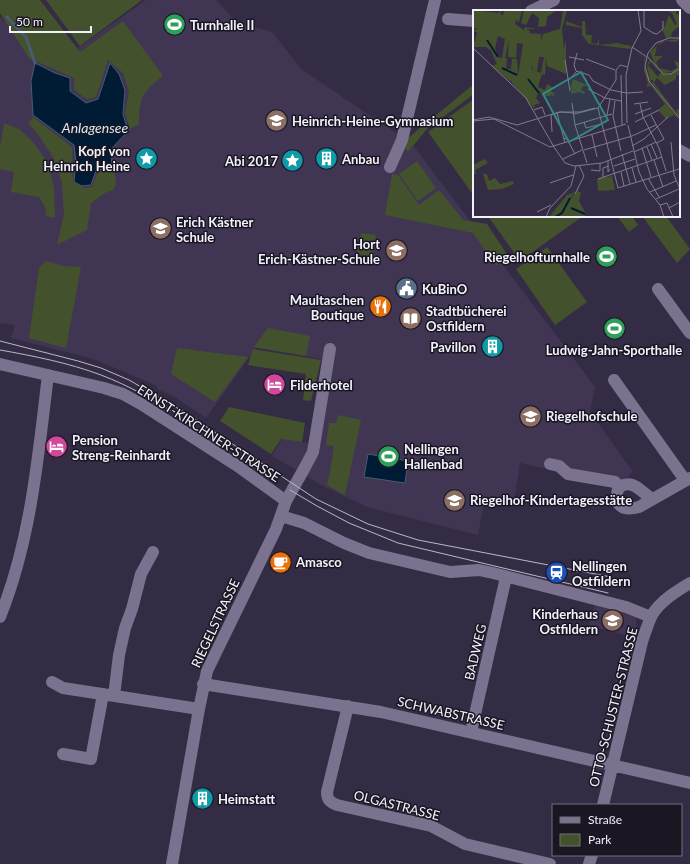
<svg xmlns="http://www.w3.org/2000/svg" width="690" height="864" font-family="Lato,sans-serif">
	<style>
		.built { fill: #403653 }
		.green { fill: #43522c }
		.water { fill: #001b34; stroke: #495b71 }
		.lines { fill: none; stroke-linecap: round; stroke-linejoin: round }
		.stream { stroke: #495b71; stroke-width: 3 }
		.minor { stroke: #7a728e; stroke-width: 12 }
		.tram { stroke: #bcb7c7; stroke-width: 1 }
		.labels { text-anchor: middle; stroke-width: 3; stroke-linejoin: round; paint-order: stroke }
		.poi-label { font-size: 13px; font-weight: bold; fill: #f4f1fe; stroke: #1a1722; text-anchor: start }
		.street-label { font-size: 13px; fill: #f4f1fe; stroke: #1a1722 }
		.water-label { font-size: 14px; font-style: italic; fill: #d1e8fc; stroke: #1a1722 }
		.inset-river { fill: none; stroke: #001b34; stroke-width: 2 }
		.inset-road { fill: none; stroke: #817b8e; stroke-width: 1 }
		.view { fill: #318884; fill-opacity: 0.15; stroke: #318884; stroke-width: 2 }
		.inset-edge { fill: none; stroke: #f4f1fe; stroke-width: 2 }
	</style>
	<rect width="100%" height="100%" fill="#342c44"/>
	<path class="built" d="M146 0H216L238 23 272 32 301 69 412 144 595 387 590 412 633 472 619 484 520 463 514 501 485 497 478 535 367 507 325 487 272 456 282 439 309 443 322 359 256 348 206 418 175 397 157 389V386L120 370 90 358 11 338 15 325 0 323V17L54 65Z
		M595 604 636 616V628L634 637 589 626Z"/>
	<path class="green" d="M0 0H40L80 52 123 21 163 76C142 91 139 100 139 124L130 129 125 113 129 92 123 73 108 60 96 97 87 99 74 90V78L29 58 0 13Z
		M46 0H142L80 46Z
		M474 84V94L427 129 408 152 402 143Z
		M474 99V196L428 132Z
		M33 117 72 147 73 182 84 188 92 187 98 172 114 166 116 184 113 190 105 193 91 203 87 230 57 245 64 214 62 183 53 157 37 133 28 123Z
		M4 123 19 129 33 142 48 163 54 188 55 218 46 216 45 207 39 197 11 192 14 172 0 169V148Z
		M417 161 436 188 418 201 399 174Z
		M392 174 398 175 419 205 439 190 463 220 487 224 509 257 496 266 473 233 385 215Z
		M488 216H583L520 261Z
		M617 216H632L638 225 629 232Z
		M642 216H666L690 249 677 263Z
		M361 233 376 235 373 256 357 254Z
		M547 247 587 302 555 325 516 269Z
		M46 261 63 266 81 267 66 348 29 338 39 268Z
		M268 328 310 336 306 356 254 347Z
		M177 348 248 357 215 402 171 374Z
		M253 349 321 360 311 401 303 400 306 374 248 365Z
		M229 407 305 423 302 442 281 439 271 454 220 421Z
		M338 415 361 420 345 495 327 485 330 472 334 446 326 445 329 423H336Z"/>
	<path class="water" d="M35 63 55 73 70 78V91L86 103 98 99 110 63 119 74 125 90 123 114 128 131 113 147 111 166 96 171 91 185 82 186 74 182 76 162 74 145 33 115 31 81Z
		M368 454 408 461 405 483 364 477Z"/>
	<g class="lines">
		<path class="stream" d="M7 17 26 37 35 63"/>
		<path class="minor" d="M682 0 690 8
			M531 11 554 0
			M448 19 474 21
			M679 150 690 156
			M390 167 402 140 435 0
			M658 289 690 333
			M0 364 104 388 123 394 141 404 239 467 286 501
			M614 380 685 480
			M550 464 559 466 568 474 615 482 619 487
			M653 499C641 493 634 478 619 487 612 504 622 512 639 507L690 478
			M281 516 304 523 344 543 369 553 450 572 479 570 493 573 626 607 651 617
			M0 617C31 540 38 457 48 375
			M52 682 63 688 199 709
			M203 684 381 712 690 783
			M114 696 119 655 125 628 132 609 141 574 153 552
			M348 706 327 792C327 800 330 802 337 805L431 826 465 844 550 864
			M471 732 506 577
			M63 754 91 759 103 694
			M603 805 642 642C645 633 648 623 652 615 660 601 677 591 690 583
			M172 864 199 709 207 671 276 529 286 501 304 469 313 452 330 349
			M589 864 592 855"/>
		<path class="tram" d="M0 341 78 361 101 368 129 380 184 412 316 499 368 524 418 540 611 577
			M0 350C34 356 69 363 101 375 130 386 156 401 182 418
			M290 490 317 506 349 523 398 543 608 593"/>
	</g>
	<defs>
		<symbol id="stadium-disc" viewBox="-11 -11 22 22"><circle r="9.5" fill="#2e9e5b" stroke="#1a1722"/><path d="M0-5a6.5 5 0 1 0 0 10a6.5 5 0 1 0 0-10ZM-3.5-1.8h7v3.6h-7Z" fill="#fff"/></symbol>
		<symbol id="school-disc" viewBox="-11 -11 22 22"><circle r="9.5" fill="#8d6e63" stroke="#1a1722"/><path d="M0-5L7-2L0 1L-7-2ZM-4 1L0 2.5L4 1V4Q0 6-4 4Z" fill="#fff"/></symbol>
		<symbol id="sight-disc" viewBox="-11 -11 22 22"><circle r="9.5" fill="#0f9aa8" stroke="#1a1722"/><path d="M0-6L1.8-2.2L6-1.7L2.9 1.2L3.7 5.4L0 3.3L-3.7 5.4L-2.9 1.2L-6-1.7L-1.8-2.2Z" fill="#fff"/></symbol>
		<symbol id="building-disc" viewBox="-11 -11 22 22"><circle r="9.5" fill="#0f9aa8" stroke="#1a1722"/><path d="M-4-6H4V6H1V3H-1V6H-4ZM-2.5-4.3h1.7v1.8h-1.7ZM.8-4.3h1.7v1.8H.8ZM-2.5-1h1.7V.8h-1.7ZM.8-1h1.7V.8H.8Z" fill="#fff"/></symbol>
		<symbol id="civic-disc" viewBox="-11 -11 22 22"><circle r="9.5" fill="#5c6f8a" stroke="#1a1722"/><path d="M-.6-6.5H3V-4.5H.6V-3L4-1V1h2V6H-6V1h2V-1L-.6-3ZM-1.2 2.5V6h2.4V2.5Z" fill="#fff"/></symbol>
		<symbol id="restaurant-disc" viewBox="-11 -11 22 22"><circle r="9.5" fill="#e8710a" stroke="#1a1722"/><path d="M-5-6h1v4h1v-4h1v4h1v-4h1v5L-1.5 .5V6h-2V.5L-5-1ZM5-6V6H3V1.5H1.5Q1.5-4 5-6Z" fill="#fff"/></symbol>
		<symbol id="library-disc" viewBox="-11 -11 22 22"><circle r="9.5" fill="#8d6e63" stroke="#1a1722"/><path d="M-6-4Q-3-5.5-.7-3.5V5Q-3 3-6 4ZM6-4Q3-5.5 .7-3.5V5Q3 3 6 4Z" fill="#fff"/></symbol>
		<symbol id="hotel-disc" viewBox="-11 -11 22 22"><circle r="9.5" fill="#d1479c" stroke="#1a1722"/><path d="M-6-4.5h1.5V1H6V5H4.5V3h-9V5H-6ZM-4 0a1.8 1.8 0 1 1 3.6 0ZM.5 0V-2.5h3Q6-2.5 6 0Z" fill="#fff"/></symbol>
		<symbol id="cafe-disc" viewBox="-11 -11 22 22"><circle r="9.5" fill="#e8710a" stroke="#1a1722"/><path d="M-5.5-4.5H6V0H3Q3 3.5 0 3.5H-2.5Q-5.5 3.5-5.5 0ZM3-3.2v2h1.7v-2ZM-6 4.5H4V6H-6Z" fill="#fff"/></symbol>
		<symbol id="station-disc" viewBox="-11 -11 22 22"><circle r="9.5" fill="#1a4fb4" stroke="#1a1722"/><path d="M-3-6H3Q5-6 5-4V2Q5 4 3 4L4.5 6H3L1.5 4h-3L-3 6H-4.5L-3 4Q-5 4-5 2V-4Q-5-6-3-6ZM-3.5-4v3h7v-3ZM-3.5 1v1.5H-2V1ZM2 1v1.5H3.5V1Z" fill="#fff"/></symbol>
	</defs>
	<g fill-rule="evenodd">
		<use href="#stadium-disc" x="162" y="12" width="25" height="25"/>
		<use href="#school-disc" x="264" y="108" width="25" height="25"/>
		<use href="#sight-disc" x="134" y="146" width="25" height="25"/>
		<use href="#building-disc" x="314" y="146" width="25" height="25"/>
		<use href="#sight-disc" x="280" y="148" width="25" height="25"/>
		<use href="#school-disc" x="148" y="216" width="25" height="25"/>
		<use href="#school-disc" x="384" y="238" width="25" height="25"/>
		<use href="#stadium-disc" x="594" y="244" width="25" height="25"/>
		<use href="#civic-disc" x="394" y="276" width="25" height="25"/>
		<use href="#restaurant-disc" x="368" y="294" width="25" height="25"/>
		<use href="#library-disc" x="398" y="306" width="25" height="25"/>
		<use href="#stadium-disc" x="602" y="316" width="25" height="25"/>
		<use href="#building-disc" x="480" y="334" width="25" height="25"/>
		<use href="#hotel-disc" x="262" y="372" width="25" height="25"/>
		<use href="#school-disc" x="518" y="404" width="25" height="25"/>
		<use href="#hotel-disc" x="44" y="434" width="25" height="25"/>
		<use href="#stadium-disc" x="376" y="444" width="25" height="25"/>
		<use href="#school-disc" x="442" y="488" width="25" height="25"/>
		<use href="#cafe-disc" x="268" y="550" width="25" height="25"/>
		<use href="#station-disc" x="544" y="560" width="25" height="25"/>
		<use href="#school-disc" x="600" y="608" width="25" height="25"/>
		<use href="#building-disc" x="190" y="786" width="25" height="25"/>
	</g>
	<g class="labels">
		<g class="poi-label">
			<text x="190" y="30">Turnhalle II</text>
			<text x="292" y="126">Heinrich-Heine-Gymnasium</text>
			<text x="130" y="156" text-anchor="end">Kopf von<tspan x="130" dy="15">Heinrich Heine</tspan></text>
			<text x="342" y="164">Anbau</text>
			<text x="278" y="166" text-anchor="end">Abi 2017</text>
			<text x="176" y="227">Erich Kästner<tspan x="176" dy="15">Schule</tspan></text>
			<text x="380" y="249" text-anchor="end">Hort<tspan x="380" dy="15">Erich-Kästner-Schule</tspan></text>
			<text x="590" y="262" text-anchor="end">Riegelhofturnhalle</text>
			<text x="422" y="294">KuBinO</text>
			<text x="364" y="305" text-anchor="end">Maultaschen<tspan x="364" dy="15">Boutique</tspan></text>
			<text x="426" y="316">Stadtbücherei<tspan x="426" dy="15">Ostfildern</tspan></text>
			<text x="476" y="352" text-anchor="end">Pavillon</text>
			<text x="614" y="355" text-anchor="middle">Ludwig-Jahn-Sporthalle</text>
			<text x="290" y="390">Filderhotel</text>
			<text x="546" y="421">Riegelhofschule</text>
			<text x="72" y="445">Pension<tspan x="72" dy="15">Streng-Reinhardt</tspan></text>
			<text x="404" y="454">Nellingen<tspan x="404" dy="15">Hallenbad</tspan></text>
			<text x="470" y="505">Riegelhof-Kindertagesstätte</text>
			<text x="296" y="567">Amasco</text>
			<text x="572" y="571">Nellingen<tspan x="572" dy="15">Ostfildern</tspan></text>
			<text x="598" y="619" text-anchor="end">Kinderhaus<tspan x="598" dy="15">Ostfildern</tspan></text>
			<text x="218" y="804">Heimstatt</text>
		</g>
		<g class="street-label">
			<text transform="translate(209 433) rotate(33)" y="5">ERNST-KIRCHNER-STRASSE</text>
			<text transform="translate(215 623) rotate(-65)" y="5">RIEGELSTRASSE</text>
			<text transform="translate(475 652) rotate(-77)" y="5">BADWEG</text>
			<text transform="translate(613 707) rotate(-76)" y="5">OTTO-SCHUSTER-STRASSE</text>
			<text transform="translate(451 713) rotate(13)" y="5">SCHWABSTRASSE</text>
			<text transform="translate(397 805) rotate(14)" y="5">OLGASTRASSE</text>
		</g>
		<g class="water-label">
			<text x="95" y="133">Anlagensee</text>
		</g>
	</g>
	<g transform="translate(473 10)">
		<rect width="207" height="207" fill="#342c44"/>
		<path d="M0 0 25 3 29 0 27 4 30 5 32 0H49L46 12 43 10 42 14 51 20 52 17 64 19H53L57 21 56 23 68 24V32L70 24 87 19 90 0H94L89 19 91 39 93 30V64L74 56 73 46 72 65 69 64 65 77 72 80 74 74 79 77 77 81 81 83V87L78 84V86H73L63 80 65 83 63 88 67 93 61 95 62 99 39 73V70L38 72 19 56 24 54 18 41 13 37H0L4 23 0 20 5 19 0 18ZM25 26 32 29 29 48 25 47 22 38ZM36 30 35 47 43 48 44 33 50 34 45 66 44 49H39L38 59H33L34 48H32ZM66 47H71L68 63 58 59 60 54 59 59 64 61ZM51 0H84L74 7 73 16 65 17 66 8 59 3 53 15 48 13ZM193 0H203V4H207V16L199 22 198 27 193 28 190 21 196 5 202 15 204 14 199 3ZM93 11 109 17V11H112L113 25H119L118 33 124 34 126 29V35L144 33 158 36V39L116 34 109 25V18L93 15ZM207 29 203 32 192 31 184 36 182 46H190L183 52 186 58 198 61 204 58 201 50 207 53V57L200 62 190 63 183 57 177 42 189 31ZM163 42 172 48 171 55 178 73 176 75 178 74 201 103 196 107 201 103 207 112 201 105 193 109 185 100 192 94 178 76 173 77 175 73 171 61V48ZM177 49 186 63 178 52 175 55 185 67 187 63 195 65 207 59V66L203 65V69L192 75 184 68 181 73 202 101 207 98V109L202 103 206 99 202 102 179 73 181 71 177 70 174 56ZM100 69 116 76H110L108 80 112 82 111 84 106 82 98 84V80L104 81 97 79ZM12 149 15 153 2 160 3 164H0V155ZM10 164H14L16 171 22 168 27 174 40 171 41 174 29 179 15 180ZM139 166 142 180 125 181 124 169ZM106 179 105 182H108L106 191 112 202V207H76L94 185 102 182 94 193Z" fill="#43522c" fill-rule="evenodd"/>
		<path class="inset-river" d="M14 30 25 47M29 58 44 65M55 69 66 83M98 198 112 204M82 207 89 203 97 188"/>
		<path class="inset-road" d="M165 0 168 21M171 0V17L180 23 184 24 190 19V11M207 28H196L183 33 175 43 172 56 176 71 207 109M159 37 174 47M0 38 53 88 81 137M104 43 101 55 103 61 116 65 120 71 138 80 153 83M96 47 111 50M175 47 190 64H198L207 58M113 49 142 60M92 50 97 81M148 65 149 115M95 71 104 61M115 79 132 88 148 91M154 83 170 82M142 91 140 106 148 141M99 93 102 115 114 153M161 94 175 92M167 94 170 107 186 138 193 161M125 98 145 178 206 159M125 98 143 70V60L147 55 155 57M61 100 69 97 72 105M84 103 92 133M101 104 125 98M162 104 178 98M134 105 137 89M178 105 185 118M0 110 16 107 44 115 86 102H107L122 98M0 111 21 109 77 137 153 114M111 112 113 118 129 114M162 112 186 100M154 113 153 65 159 38 168 21M102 115 139 104M155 115 166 162 174 179 187 195 191 207M79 122 78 105 88 102 101 103M119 125 124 147M90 128 94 129 102 144M198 132 201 165 207 179M184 133 191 129 185 118M178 134 184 148M159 136 171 129 195 107M81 137 92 153 101 156 129 153 160 141M174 137 179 150M169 138 178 167M111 140 159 126 183 115M161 142 183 132M149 144 157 174M90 149 109 140M181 150 190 177M135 151V162L137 159M141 156 162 149M159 158 163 172M118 160 127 161V153M148 162 151 176M130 167V158L136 156M175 168 186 187M125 169 189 147M77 173 100 165M177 182 203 171M102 184 111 166 106 155M183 189 206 179M187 195 194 193 200 207M196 198 207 192M64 202 78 195M73 207 77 198 98 176 103 156"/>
		<path class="view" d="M108 62 135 110 96 132 70 84Z"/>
		<rect width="207" height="207" class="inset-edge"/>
	</g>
	<rect x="552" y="804" width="130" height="52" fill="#1a1722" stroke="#716e7a"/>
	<rect x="560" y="817" width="20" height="6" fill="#7a728e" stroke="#716e7a"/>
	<text x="588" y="824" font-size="12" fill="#f4f1fe">Straße</text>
	<rect x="560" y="834" width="20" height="12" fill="#43522c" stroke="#716e7a"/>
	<text x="588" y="844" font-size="12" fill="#f4f1fe">Park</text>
	<path d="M10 26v6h81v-6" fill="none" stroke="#f4f1fe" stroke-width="2"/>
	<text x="16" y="26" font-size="12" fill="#f4f1fe" stroke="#1a1722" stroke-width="3" paint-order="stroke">50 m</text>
</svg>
